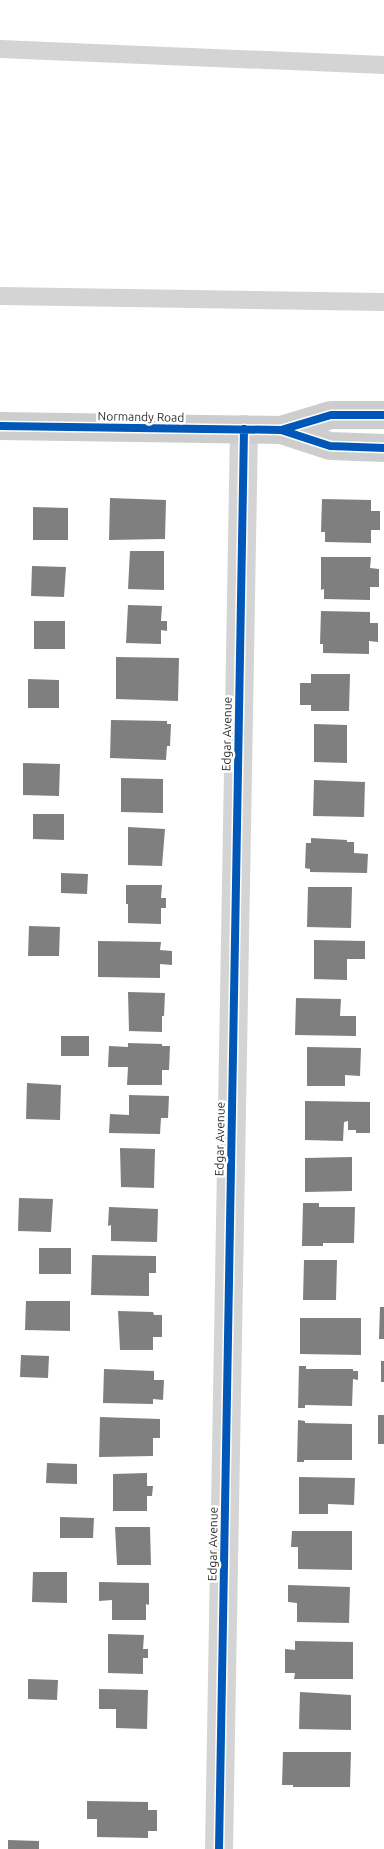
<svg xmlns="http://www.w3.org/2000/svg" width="384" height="1849" font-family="Ubuntu,sans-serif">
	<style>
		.building { fill: #7f7f7f }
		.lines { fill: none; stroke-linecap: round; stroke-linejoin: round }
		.lane { stroke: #d4d4d4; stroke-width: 18 }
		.street { stroke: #d4d4d4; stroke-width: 28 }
		.secondary { stroke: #cdcdcd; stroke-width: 28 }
		.cycleway-casing { stroke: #fff; stroke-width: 11 }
		.cycleway { stroke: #0057b8; stroke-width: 8 }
		.labels { text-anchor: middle; stroke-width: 5; stroke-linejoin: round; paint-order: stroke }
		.street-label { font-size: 12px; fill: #2f2f2f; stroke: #fff }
	</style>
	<rect width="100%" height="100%" fill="#fff"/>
	<path class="building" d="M110 498 166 500 165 539 109 540Z
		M322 499 371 500V511H380V530H371V543L325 542V532H321Z
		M33 507 68 508V540H33Z
		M130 551H164V590L128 589Z
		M321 557H371L370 568 379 569V587H370V600L324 599V589L321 590Z
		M32 566 66 567 64 597 31 596Z
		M128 605 162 606 161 621H167V631L161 630V644L126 643Z
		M321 611 370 612V623H378V642L369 641V654L323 653V644H320Z
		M34 621H65V649H34Z
		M116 657 179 658 178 701 116 699Z
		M311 674H350L349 711H311V705H300V683H311Z
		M28 679 59 680V708H28Z
		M111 720 167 721V724H171L170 746H167L166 760 110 758Z
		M314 724 347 725V763L314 762Z
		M23 763 60 764 59 796 23 795Z
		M121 778 163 779V813L121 812Z
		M314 780 365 782 364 817 313 816Z
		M33 814H64V840L33 839Z
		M128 827 165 829 162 866 128 865Z
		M311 838 347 840V842H354V853L368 854 367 873 310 872V869L305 868 306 843H311Z
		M61 873 88 874 87 894 61 893Z
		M126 885H162L161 898H166V908H161V924L128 923V904H126Z
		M308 887H352L351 928 307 927Z
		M29 926 60 927 59 956H28Z
		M314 940 365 941V959H347V980L314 979Z
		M98 941 161 942 160 950 172 951V965L160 964V978L98 977Z
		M128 992 165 993 164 1016H162V1032L129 1031Z
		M296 998 341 999 340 1016H356V1036L295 1035Z
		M61 1036H89V1056H61Z
		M128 1043 162 1044V1046H170L169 1070H162V1085H127L128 1067H108L109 1046 128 1047Z
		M307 1047 361 1048 360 1076 345 1075V1086H307Z
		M27 1083 61 1085 60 1120 26 1119Z
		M129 1095 169 1096 168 1118H161L160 1134 109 1133 110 1114 129 1115Z
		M305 1101 370 1102V1133H356V1130H348V1121L344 1122 343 1141 305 1140Z
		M120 1148 155 1149 154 1188 121 1187Z
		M352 1157V1191L305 1192V1158Z
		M19 1198 53 1199 51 1232 18 1231Z
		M303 1203H319V1207H355L354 1243H323V1246H302Z
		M109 1207 158 1209 157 1242 111 1241V1225L108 1226Z
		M39 1248H71V1274H39Z
		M92 1255 156 1256V1273H149V1296L91 1295Z
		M304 1260H337L336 1300H303Z
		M26 1301H70V1331L25 1330Z
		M380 1307H384V1339H379Z
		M118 1311 153 1312 154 1315H162V1337H153V1350H120Z
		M300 1318H361V1355L300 1354Z
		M21 1355 49 1356 48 1378 20 1377Z
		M381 1361H384V1382H381Z
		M299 1366H306V1369H353V1371H358V1380L353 1379 352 1406 305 1405V1408H298Z
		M104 1369 154 1371V1380H164L163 1400 153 1399V1404L103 1403Z
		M378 1415H384V1444H378Z
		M100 1417 160 1419V1438H153V1456L99 1457Z
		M298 1420 305 1421V1423L352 1424V1460H304V1462H297Z
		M47 1463 77 1464V1484L46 1483Z
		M147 1473V1486H153L152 1496H147V1511H113V1474Z
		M299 1477 355 1478 354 1505 328 1504V1514H299Z
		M60 1517 94 1518 93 1538H60Z
		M115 1527H150L151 1565H117Z
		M292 1531H352V1570L298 1569V1547H291Z
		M33 1572H67V1603L32 1602Z
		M99 1582 149 1583V1605L146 1604V1620H112V1600L99 1601Z
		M288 1585 350 1587 349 1623 297 1622V1603L288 1602Z
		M108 1634 144 1635 143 1649H148V1658H143V1674L108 1673Z
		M295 1641 353 1642V1679H294L295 1673H285V1649L295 1650Z
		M28 1679 58 1680 57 1700 28 1699Z
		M99 1689 148 1690 147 1729 116 1728V1709H99Z
		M300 1692 351 1695V1730L299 1729Z
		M283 1752H351L350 1787H293V1785H282Z
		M87 1801 148 1802V1810H157V1831H148V1838L97 1837V1819H87Z
		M8 1840 39 1841V1849H8Z"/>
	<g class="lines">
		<path class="lane" d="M0 49 384 65
			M0 296 384 302"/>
		<path class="street" d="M219 1849 244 429"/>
		<path class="secondary" d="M0 426 281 430 330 446 384 448
			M281 430 331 415H384"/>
		<defs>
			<path id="cycleway" d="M0 426 281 430 330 446 384 448
				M281 430 331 415H384
				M219 1849 244 429"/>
		</defs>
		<use href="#cycleway" class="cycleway-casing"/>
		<use href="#cycleway" class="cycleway"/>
	</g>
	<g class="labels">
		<g class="street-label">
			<text transform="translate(141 417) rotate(1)" y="4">Normandy Road</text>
			<text transform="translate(227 734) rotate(-89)" y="4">Edgar Avenue</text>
			<text transform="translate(220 1139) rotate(-89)" y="4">Edgar Avenue</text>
			<text transform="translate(213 1544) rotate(-89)" y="4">Edgar Avenue</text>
		</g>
	</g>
</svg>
